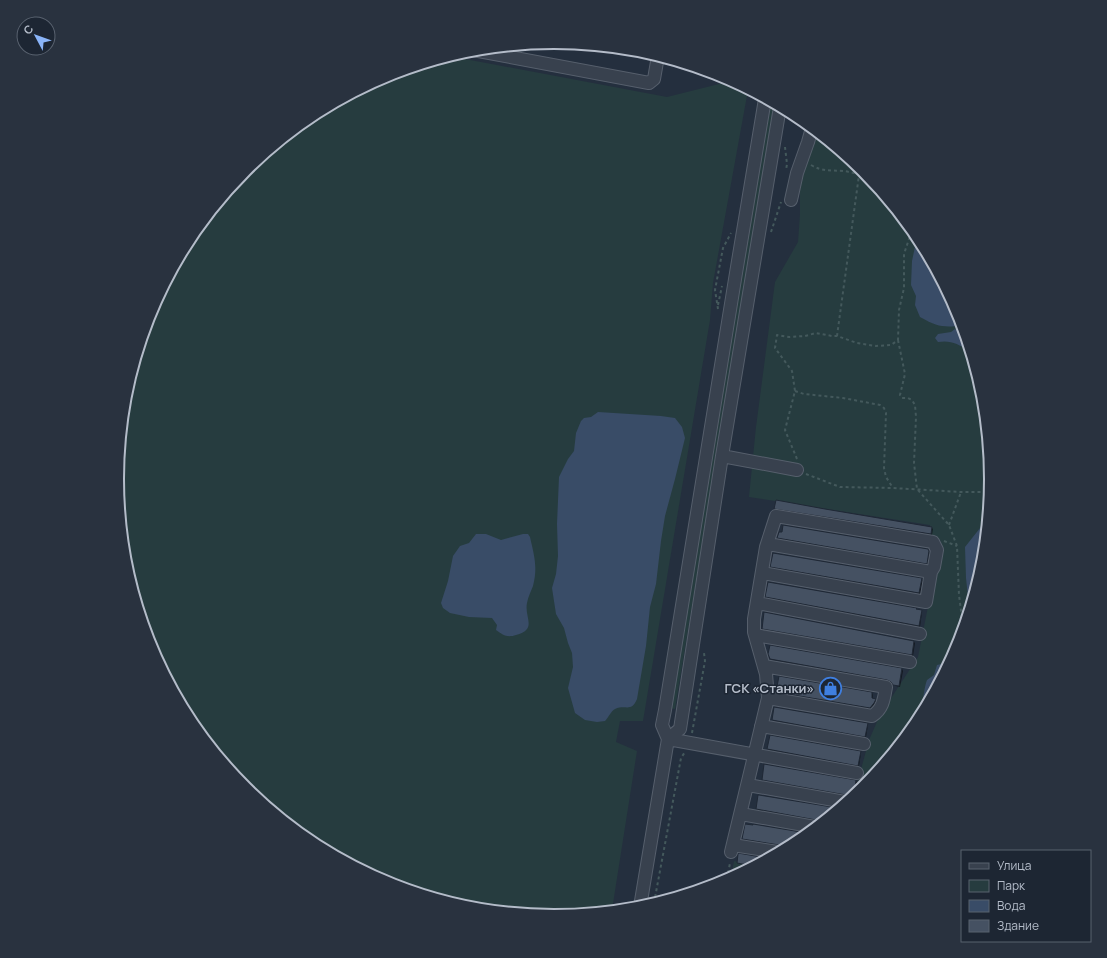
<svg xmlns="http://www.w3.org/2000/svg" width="1107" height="958" font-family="Manrope,sans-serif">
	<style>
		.green { fill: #263c3f }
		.water { fill: #394c67 }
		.shadow { fill: #0007 }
		.building { fill: #455162; stroke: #1f2835 }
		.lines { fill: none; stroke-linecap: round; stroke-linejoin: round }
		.minor-casing { stroke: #565f6c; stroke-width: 14 }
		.path { stroke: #44595c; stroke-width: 2; stroke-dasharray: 3 3; stroke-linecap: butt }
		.minor { stroke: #38414e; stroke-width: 12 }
		.labels { text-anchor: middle; stroke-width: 3; stroke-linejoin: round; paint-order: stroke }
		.poi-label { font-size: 13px; font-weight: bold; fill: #b4bcc9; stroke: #1d2633; text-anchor: end }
		.rim { fill: none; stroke: #b4bcc9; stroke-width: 2 }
	</style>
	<rect width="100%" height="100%" fill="#242f3e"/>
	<path class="green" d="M449 56 667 97 731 81 748 90 713 283 710 320 643 721H620L616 742 637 751 612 910 553 916 468 908 386 883 311 842 244 788 190 722 150 646 125 564 117 479 125 394 150 312 190 236 245 170 311 116 386 75Z
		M771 102 776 105 747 271 675 709 670 708 742 270Z
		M815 131 863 170 917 236 957 312 982 394 990 479 982 564 957 646 917 722 862 788 854 795 869 740 880 715 918 657 941 541 929 536 930 525 749 497 756 427 775 282 798 242 800 214V175Z
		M734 861 754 865 731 877Z"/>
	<path class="water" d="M917 237 957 312 961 326C941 327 938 327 920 317L915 305 916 296 911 285 912 261 916 242Z
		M955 329 964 335 969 351C958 344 951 340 938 342L935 338 938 334 951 332Z
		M598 412 661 416 675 418 682 427 685 438 675 479 665 516 661 541 656 584 650 607 646 646 637 699C631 713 626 704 615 709 611 711 608 718 605 721L597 722 585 720 575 713 568 688 573 667 572 653 568 643 564 628 556 614 552 588 556 574 558 556 557 524 559 477 568 459 574 451 576 433 581 421 584 418 591 417Z
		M986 522 982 564 969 607 966 578 965 547 984 523Z
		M476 534H486L501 540 523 534H528L530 537C534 555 538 567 533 586 531 591 528 597 527 603 524 618 538 629 516 635 507 638 503 635 496 630L497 625 492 618 469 617 450 613 443 608 441 603 448 581 453 556 460 546 469 543Z
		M946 663H948L917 722 910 730C910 724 912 717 915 712 916 709 919 707 921 705 924 698 924 688 927 680L934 675 937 665Z"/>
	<path class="shadow" d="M775 508 932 528 933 529 932 535 777 510Z
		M778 538 928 550 930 553 928 564 779 539Z
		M771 567 921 579 923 580 920 594 773 568Z
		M766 597 916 609 922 612 920 627 768 598Z
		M765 613 914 642 915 643 913 656 764 630 762 628Z
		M770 646 902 669 903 671 900 687 896 686 890 681 772 660 771 659Z
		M777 691 872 693 873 695V699L877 701 872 709 779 693Z
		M773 720 867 724 868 725 866 737 774 721Z
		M768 749 860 752 861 753 859 766 769 750Z
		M763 779 856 781 857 783 855 794 851 797 849 796 764 781Z
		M759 796 837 809 821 822 758 810 757 809Z
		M754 825 806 834 796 842 785 848 782 846 744 840 743 838 754 827Z"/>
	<path class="building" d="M776 500 825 509 932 527 931 534 774 509Z
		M783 525 928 549 929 551 927 564 777 538 779 532H782Z
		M773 553 922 578 919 593 770 567Z
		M768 582 917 608 916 609 922 610 919 626 765 597Z
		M764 612 914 641 912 655 762 629Z
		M770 645 902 668 899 686 893 685 891 682 887 680 770 659 768 654Z
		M779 676 872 692V698L876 699 874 703 870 708 776 692Z
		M774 707 868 723 865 737 772 720Z
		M770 735 861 751 858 766 767 749Z
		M764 764 856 780 854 795 851 798 846 795 762 780Z
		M758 795H759L838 808 821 822 816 820 756 809Z
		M745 824 753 825V824L807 833 796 842 785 849 782 846 779 845 742 839Z
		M738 854V853L767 858 753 866 737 863Z"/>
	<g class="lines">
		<defs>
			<path id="minor" d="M473 50 649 83 654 79 658 56
				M791 200 797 173 808 142 812 128
				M722 456 797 470
				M762 573 926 602 931 572
				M757 603 920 634
				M755 635 910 662
				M764 666 886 687C884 699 883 709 872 716L768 698
				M761 726 864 744
				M668 739 680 729 722 456 780 107
				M668 739 857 773
				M748 785 845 802
				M741 814 815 827
				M733 845 778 852
				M731 852 768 698 766 674 754 632V619L766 547 776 516 933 542 937 550 934 567 931 572 768 544
				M640 907 668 739 662 725 665 710 736 273 765 99"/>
		</defs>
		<use href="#minor" class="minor-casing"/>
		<path class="path" d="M785 147 787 164 786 170
			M811 165C823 172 831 170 844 171 851 172 859 175 867 175
			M771 232 781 202
			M718 305 722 286
			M718 309 715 290 723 248 731 233
			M837 336 859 175
			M898 340 905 374 900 395 902 398H908L912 400 915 405 916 417 914 463 917 489 949 525 957 546 959 595 963 626
			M795 391 804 394 843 398 880 405 884 408 886 413 884 468 886 477 893 488
			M797 459 785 430 795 391 792 371 775 348 777 335 789 337 805 336 816 333 832 336H837L857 343 876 346 891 345 898 340 899 310 904 288V254L912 230
			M806 474 840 487 893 488 961 492H989
			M949 525 961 492
			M944 541 957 546
			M692 733 705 661 704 653
			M727 879 730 863
			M654 903 681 758 685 752"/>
		<use href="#minor" class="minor"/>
	</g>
	<defs>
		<symbol id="shop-ring" viewBox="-11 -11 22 22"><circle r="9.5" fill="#1d2633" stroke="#3f7fe0" stroke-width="1.5"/><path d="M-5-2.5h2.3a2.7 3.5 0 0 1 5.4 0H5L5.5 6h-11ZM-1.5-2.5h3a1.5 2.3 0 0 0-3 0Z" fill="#3f7fe0"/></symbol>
	</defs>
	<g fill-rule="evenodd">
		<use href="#shop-ring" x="818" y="676" width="25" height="25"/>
	</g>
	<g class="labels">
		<g class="poi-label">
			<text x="814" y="693">ГСК «Станки»</text>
		</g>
	</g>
	<path d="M0 0H1107V958H0ZM124 479a430 430 0 1 1 860 0a430 430 0 1 1-860 0Z" fill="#29323f" fill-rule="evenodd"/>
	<path class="rim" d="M124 479a430 430 0 1 1 860 0a430 430 0 1 1-860 0Z"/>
	<rect x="961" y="850" width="130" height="92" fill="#1d2633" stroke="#59626f"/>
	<rect x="969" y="863" width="20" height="6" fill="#38414e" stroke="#59626f"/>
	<text x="997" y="870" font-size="12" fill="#b4bcc9">Улица</text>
	<rect x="969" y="880" width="20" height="12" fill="#263c3f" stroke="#59626f"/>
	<text x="997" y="890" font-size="12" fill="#b4bcc9">Парк</text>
	<rect x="969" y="900" width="20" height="12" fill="#394c67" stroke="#59626f"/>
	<text x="997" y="910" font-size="12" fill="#b4bcc9">Вода</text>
	<rect x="969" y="920" width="20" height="12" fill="#455162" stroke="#59626f"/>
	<text x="997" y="930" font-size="12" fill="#b4bcc9">Здание</text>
	<g transform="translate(36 36) rotate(311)"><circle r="19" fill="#1d2633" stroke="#59626f"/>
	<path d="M0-3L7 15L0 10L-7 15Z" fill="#8ab4f8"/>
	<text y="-6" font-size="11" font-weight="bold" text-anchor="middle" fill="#b4bcc9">С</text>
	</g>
</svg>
